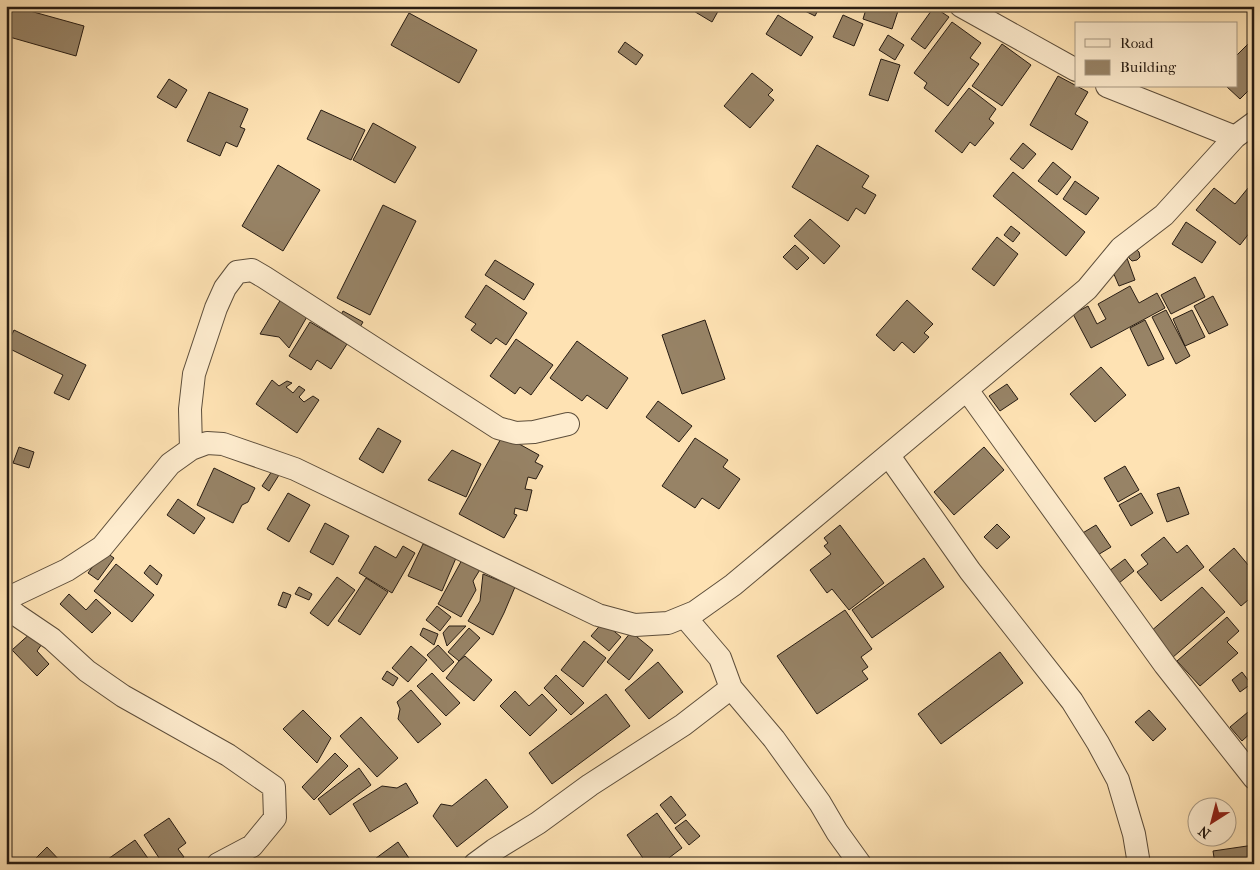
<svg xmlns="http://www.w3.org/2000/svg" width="1260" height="870" font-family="'IM FELL French Canon',serif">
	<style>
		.building { fill: #978366; stroke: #271c13 }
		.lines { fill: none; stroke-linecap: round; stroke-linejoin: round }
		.street-casing { stroke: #5d4e3b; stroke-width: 24 }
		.street { stroke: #feecce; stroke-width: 22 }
	</style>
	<rect width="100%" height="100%" fill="#fee2b3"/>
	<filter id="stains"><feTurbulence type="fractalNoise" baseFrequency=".004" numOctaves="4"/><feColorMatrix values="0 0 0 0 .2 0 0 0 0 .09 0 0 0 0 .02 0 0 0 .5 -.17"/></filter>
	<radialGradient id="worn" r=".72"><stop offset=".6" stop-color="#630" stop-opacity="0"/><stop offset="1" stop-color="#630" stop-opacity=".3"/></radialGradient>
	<path class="building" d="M6 6H12L84 26 76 56 6 36Z
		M695 6H721L712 22 692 10Z
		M795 6H820L815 16Z
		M867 6H894L899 8 892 29 863 19Z
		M934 7 949 17 925 49 911 39Z
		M409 13 477 50 459 83 391 45Z
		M778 15 813 37 801 56 766 34Z
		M843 15 863 24 854 46 833 37Z
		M952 22 981 43 970 58 979 64 948 106 924 88 927 83 914 73Z
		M888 35 904 45 895 60 879 50Z
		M1254 38V85L1240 99 1226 86H1236V56Z
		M625 42 643 55 636 65 618 52Z
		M1002 44 1031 65 1002 106 972 86Z
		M881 59 900 65 888 101 869 95Z
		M752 73 773 90 768 95 774 100 750 128 724 106Z
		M1058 76 1088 92 1075 114 1088 122 1072 150 1030 125Z
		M169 79 187 90 176 108 157 97Z
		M969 88 996 109 989 119 994 123 975 146 970 142 962 153 935 131Z
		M209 92 248 109 240 127 245 129 237 147 226 142 220 156 187 141Z
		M321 110 365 130 351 160 307 139Z
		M373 123 416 147 395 183 353 160Z
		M1023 143 1036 154 1023 169 1010 159Z
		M817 145 869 176 862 187 876 195 865 214 856 208 848 221 792 187Z
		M1053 162 1071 177 1057 195 1038 181Z
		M278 165 320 190 283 251 242 226Z
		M1013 172 1085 232 1066 256 993 196Z
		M1075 181 1099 198 1086 215 1063 199Z
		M1214 188 1235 204 1248 188 1254 193V227L1240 245 1196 210Z
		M383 205 416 221 370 315 337 298Z
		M810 219 840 246 824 264 794 236Z
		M1186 222 1216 242 1202 263 1172 244Z
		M1011 226 1020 233 1013 242 1004 235Z
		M997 237 1018 254 994 286 972 269Z
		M795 245 809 258 797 270 783 257Z
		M1136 249 1139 252 1140 257 1137 260 1132 261 1129 258 1128 253Z
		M1127 258 1135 280 1119 286 1110 265Z
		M495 260 534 284 524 300 485 275Z
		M1195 277 1205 297 1171 314 1161 295Z
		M486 285 527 313 506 345 496 338 491 344 471 330 476 324 465 317Z
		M1130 286 1139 303 1157 293 1165 308 1091 348 1073 314 1088 306 1097 324 1106 319 1098 304Z
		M1213 296 1228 325 1209 334 1194 306Z
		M281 299 308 315 289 348 279 337 260 334Z
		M907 300 933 324 924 333 929 337 914 353 902 342 894 351 876 335Z
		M1166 310 1190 356 1176 364 1152 317Z
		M1192 310 1205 337 1185 346 1173 319Z
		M343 311 363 322 352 341 333 331Z
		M705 320 725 379 682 394 662 335Z
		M1145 320 1164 359 1148 366 1130 328Z
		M310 322 347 344 331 369 317 360 311 370 289 356Z
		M14 330 86 365 69 400 54 393 63 375 6 347Z
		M516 339 553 365 531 395 520 387 515 394 490 376Z
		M577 341 628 378 607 409 587 395 582 401 550 378Z
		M1101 367 1126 395 1095 422 1070 394Z
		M272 380 279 386 287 381 292 383 286 387 293 393 299 386 305 390 299 397 304 402 313 396 319 400 297 433 256 404Z
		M1007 384 1018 399 1000 411 989 396Z
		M658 401 692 426 679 442 646 417Z
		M378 428 401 441 383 473 359 459Z
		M503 435 539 455 535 462 543 466 536 479 528 477 525 489 532 490 527 511 515 508 514 514 517 515 504 538 459 514Z
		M695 438 728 460 723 467 740 479 719 509 702 498 695 508 662 486Z
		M19 447 34 452 29 468 13 463Z
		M984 447 1004 470 954 515 934 492Z
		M452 450 481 464 466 497 428 480Z
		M1125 466 1139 490 1118 502 1104 478Z
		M214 468 255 488 248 502 242 505 233 523 197 505Z
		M272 471 279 475 269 491 262 486Z
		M1179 487 1189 514 1167 522 1157 494Z
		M288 493 310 505 289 542 267 529Z
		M1141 493 1153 513 1131 526 1119 505Z
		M178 499 205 518 194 534 167 515Z
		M325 523 349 536 333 565 310 552Z
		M997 524 1010 537 997 549 984 537Z
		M840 525 884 583 849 610 832 589 827 593 810 570 831 554 824 546 828 543 824 538Z
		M1096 525 1111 547 1096 556 1081 534Z
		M1164 537 1177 553 1187 545 1204 567 1161 601 1137 572 1148 564 1141 555Z
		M423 544 456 558 442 591 408 576Z
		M375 546 396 558 403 546 415 553 392 593 359 573Z
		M1234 548 1254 572V595L1241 606 1209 570Z
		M104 551 114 558 98 580 88 573Z
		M463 558 481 568 473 581 476 590 461 617 438 604Z
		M924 558 944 587 872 638 852 610Z
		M1125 559 1134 571 1119 583 1109 571Z
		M116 564 154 595 132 622 94 591Z
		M150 565 162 575 157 585 144 573Z
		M483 574 515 587 504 613 493 635 468 621 480 601Z
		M337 577 355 590 328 626 310 613Z
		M366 578 388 592 360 635 338 621Z
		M299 587 312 594 309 600 295 594Z
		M1202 587 1225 612 1172 658 1150 632Z
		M283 592 291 595 286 608 278 605Z
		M69 594 86 610 96 599 111 613 92 633 60 604Z
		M437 606 451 617 440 631 426 620Z
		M845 610 872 649 861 657 868 667 862 671 868 679 817 714 777 656Z
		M1227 617 1239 631 1227 642 1238 653 1200 686 1177 661Z
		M603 622 621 637 609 651 591 636Z
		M449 626H466L447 646 443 633Z
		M423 628 438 634 434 645 420 635Z
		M469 628 480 638 459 661 448 652Z
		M33 631 44 641 37 651 49 664 37 676 12 650Z
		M631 632 653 650 629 680 607 662Z
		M584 641 606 658 583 687 561 670Z
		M438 645 454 662 443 672 427 655Z
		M411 646 427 660 408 682 392 668Z
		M1000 652 1023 683 941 744 918 714Z
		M465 656 492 680 474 701 446 678 459 661Z
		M658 662 683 692 649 719 625 690Z
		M387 671 398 678 393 686 382 679Z
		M1242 672 1251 684 1240 692 1232 680Z
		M432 673 460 703 446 716 417 686Z
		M556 675 584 703 571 715 544 688Z
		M411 690 441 724 418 743 398 719 400 709 397 702Z
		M515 691 529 706 542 694 557 710 530 736 500 706Z
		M606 694 630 726 552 784 529 753Z
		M1254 707V730L1242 741 1230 727Z
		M303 710 331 738 317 763 283 729Z
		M1149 710 1166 729 1153 741 1135 722Z
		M361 717 398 758 377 777 340 736Z
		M335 753 348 766 314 800 302 787Z
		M359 768 371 785 330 815 318 799Z
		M486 779 508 807 457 847 433 816 441 804 452 806Z
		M406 783 418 803 370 832 353 804 382 786 397 788Z
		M671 796 686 815 675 824 660 805Z
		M657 813 682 848 661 864H647L627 835Z
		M169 818 186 843 178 849 184 857 173 864H163L144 835Z
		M686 820 700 836 689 845 675 828Z
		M135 840 152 864H101Z
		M398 842 413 864H368Z
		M1254 845V864H1215L1213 851Z
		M47 847 63 864H19L22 860H34Z"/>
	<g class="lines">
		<defs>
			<path id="street" d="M961 6 1076 70
				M1107 86 1235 137
				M967 390 1165 665 1254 778
				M191 449 190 409 194 374 216 308 225 288 237 272 252 270 264 277 498 428 516 433 534 432 568 424
				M889 456 970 571 1072 701 1098 743 1118 780 1134 834 1139 864
				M6 599 67 570 102 547 170 464 191 449 207 443 223 444 295 469 598 615 635 625 668 623 695 612 733 585 1087 289 1121 248 1164 215 1235 137 1254 123
				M6 607 18 616 52 639 87 671 123 696 228 755 274 787 275 818 252 846 218 864
				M731 688 774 739 820 803 837 832 860 864
				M475 864 494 850 538 823 590 785 683 725 731 688 720 658 685 617"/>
		</defs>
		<use href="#street" class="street-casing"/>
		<use href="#street" class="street"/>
	</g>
	<rect width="1260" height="870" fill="none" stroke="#fee2b3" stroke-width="25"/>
	<rect x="8" y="8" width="1245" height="855" fill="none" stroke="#271c13" stroke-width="2.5"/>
	<rect x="12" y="12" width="1235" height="845" fill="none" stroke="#271c13"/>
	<rect x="1075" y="22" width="162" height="65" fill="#feecce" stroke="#a89983"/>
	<rect x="1085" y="39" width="25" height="8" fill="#feecce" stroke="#a89983"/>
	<text x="1120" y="48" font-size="15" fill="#271c13">Road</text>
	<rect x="1085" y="60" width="25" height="15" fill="#978366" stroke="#a89983"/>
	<text x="1120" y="72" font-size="15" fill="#271c13">Building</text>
	<g transform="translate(1212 822) rotate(216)"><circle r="24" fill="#feecce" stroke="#a89983"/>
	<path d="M0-4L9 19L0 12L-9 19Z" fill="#8f2418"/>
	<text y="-8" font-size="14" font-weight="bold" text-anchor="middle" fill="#271c13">N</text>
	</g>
	<rect width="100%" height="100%" filter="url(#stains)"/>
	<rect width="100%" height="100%" fill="url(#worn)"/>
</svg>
